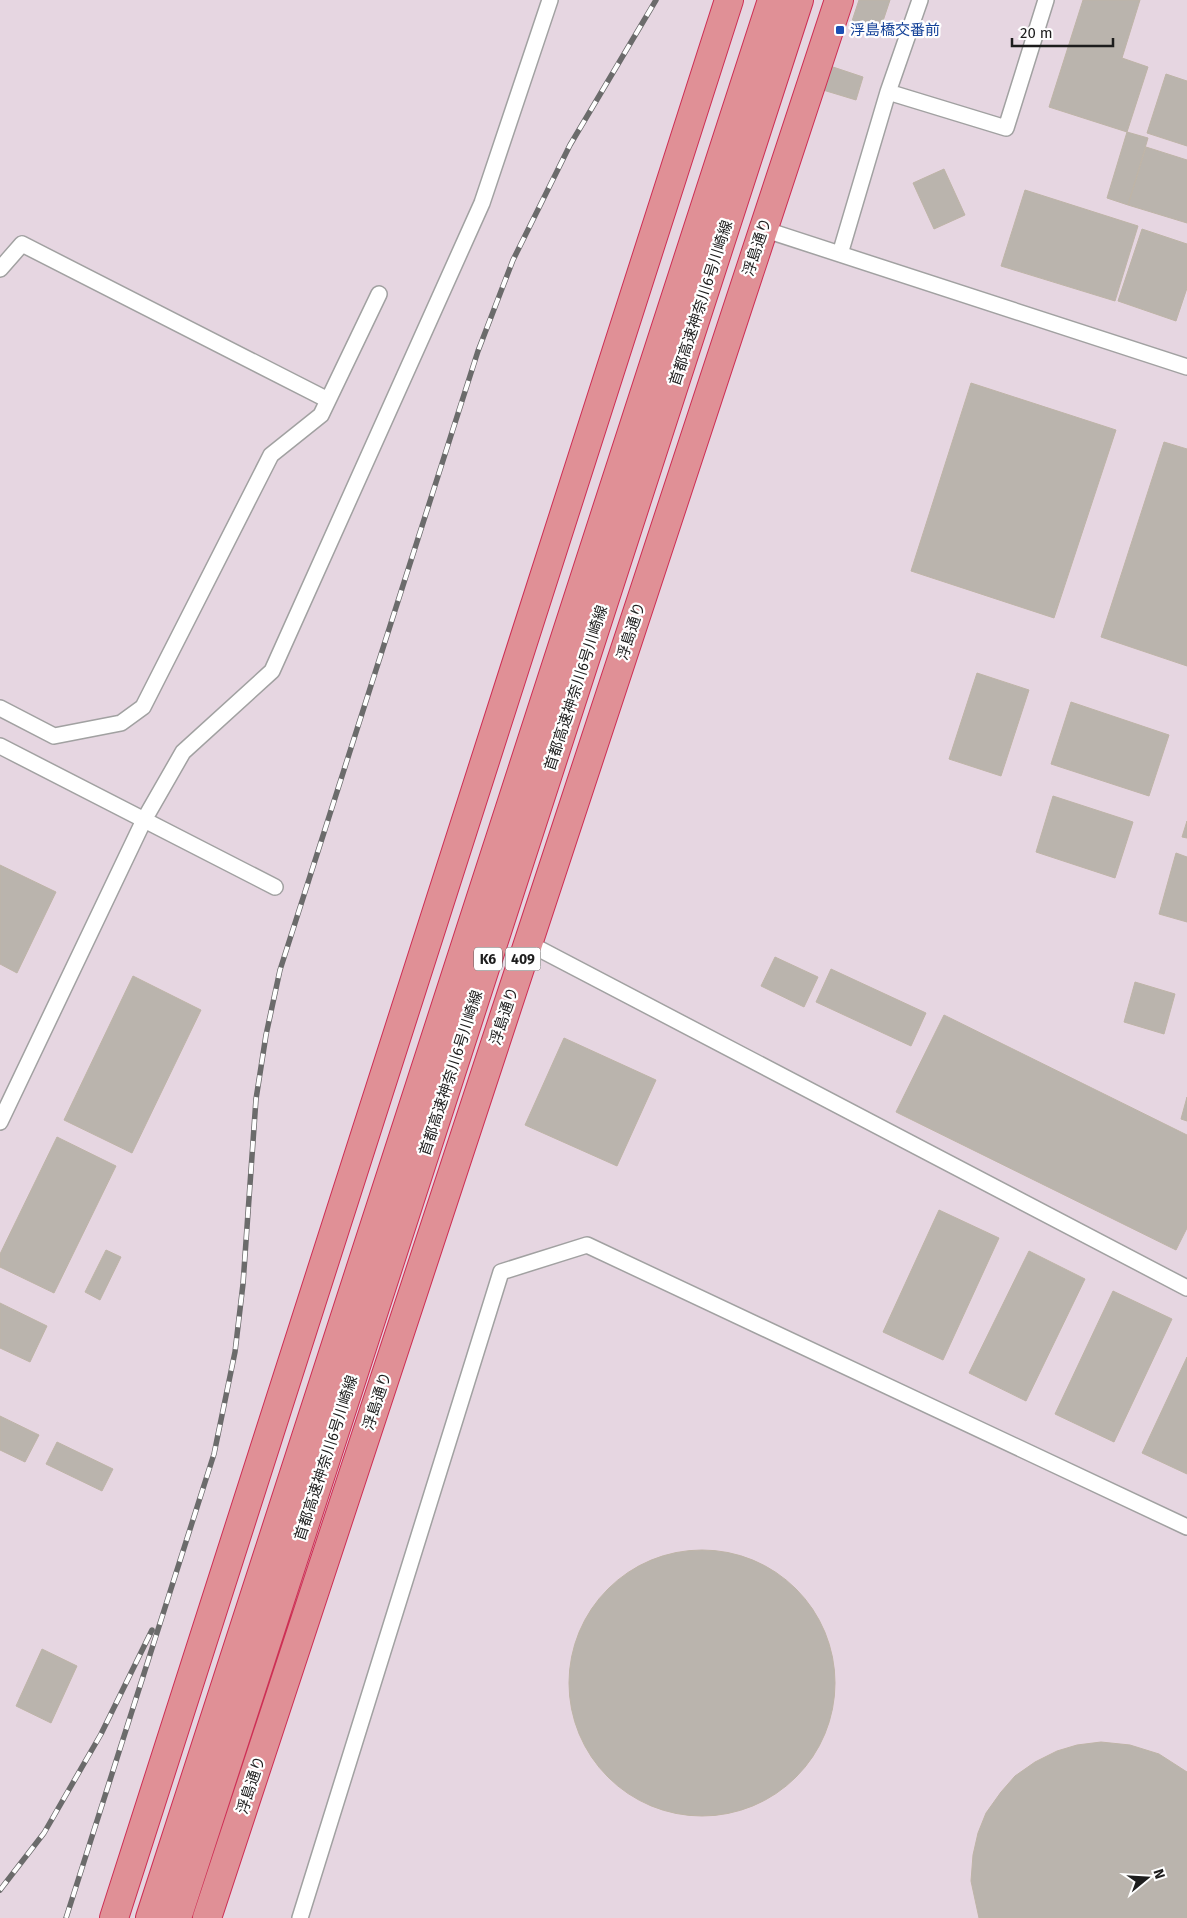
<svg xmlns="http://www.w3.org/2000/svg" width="1187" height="1918" font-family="'Fira Sans','Noto Sans JP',sans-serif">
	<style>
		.industrial { fill: #e6d6e1 }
		.building { fill: #bab4ad; stroke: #beb4a7 }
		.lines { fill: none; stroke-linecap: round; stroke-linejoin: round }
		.lane-casing { stroke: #a1a1a1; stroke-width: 18 }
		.highway-casing { stroke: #cd2f54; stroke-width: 30 }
		.lane { stroke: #fff; stroke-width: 15 }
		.highway { stroke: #e09096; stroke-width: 28 }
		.rail-casing { stroke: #6b6b6b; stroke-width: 5.5 }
		.rail { stroke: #fff; stroke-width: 4; stroke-dasharray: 11; stroke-linecap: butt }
		.transit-dot { fill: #1a4fb4; stroke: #fff; stroke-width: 2 }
		.labels { text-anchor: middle; stroke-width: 4.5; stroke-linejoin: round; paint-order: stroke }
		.shield { fill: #fff; stroke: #616161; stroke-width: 1 }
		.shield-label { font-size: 14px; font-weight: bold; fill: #1d1d1d }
		.transit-label { font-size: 15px; fill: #164399; stroke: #fff; text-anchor: start }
		.street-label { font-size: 15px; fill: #1d1d1d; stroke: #fff }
	</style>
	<rect width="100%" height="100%" fill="#eeebe4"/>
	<path class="industrial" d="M0 0H1187V1918H0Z"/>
	<path class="building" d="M859 0H890L878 36 850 27Z
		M1083 0H1140L1122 58 1148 67 1127 132 1049 107Z
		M830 66 863 77 856 100 823 90Z
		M1166 74 1187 81V146L1147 133Z
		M1127 132 1148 138 1128 205 1107 198Z
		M1146 147 1187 160V223L1128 205Z
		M944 169 965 215 934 229 913 183Z
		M1025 190 1138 226 1115 301 1001 266Z
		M1142 229 1187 244V288L1176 321 1118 301Z
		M971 383 1116 430 1054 618 911 571Z
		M1164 442 1187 449V666L1101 637Z
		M977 673 1029 690 1001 776 949 759Z
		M1071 702 1169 735 1149 796 1051 764Z
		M1053 796 1133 822 1115 878 1036 852Z
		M1187 821V838L1182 837Z
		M1176 853 1187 857V922L1159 914Z
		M0 865 56 892 17 973 0 964Z
		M775 957 818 977 804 1007 761 986Z
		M831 969 926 1013 911 1046 816 1002Z
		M133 976 201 1010 132 1153 64 1120Z
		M1135 982 1175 994 1164 1034 1124 1022Z
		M944 1015 1187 1135V1228L1176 1250 896 1112Z
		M564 1038 656 1080 617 1166 525 1125Z
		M1187 1097V1121L1181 1119Z
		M57 1137 116 1166 54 1293 0 1267V1254Z
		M939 1210 999 1238 943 1360 883 1332Z
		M106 1250 121 1257 100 1300 85 1292Z
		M1029 1251 1085 1279 1026 1401 969 1373Z
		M1113 1291 1172 1319 1114 1442 1055 1414Z
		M0 1303 47 1326 30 1362 0 1348Z
		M1187 1357V1474L1142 1453Z
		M0 1416 39 1435 25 1462 0 1450Z
		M57 1442 113 1469 102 1491 46 1464Z
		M569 1683a133 133 0 1 1 266 0a133 133 0 1 1-266 0Z
		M42 1649 77 1666 51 1723 16 1706Z
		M1101 1742 1130 1745 1159 1754 1187 1772V1918H979L971 1881 973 1855 978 1833 986 1813 1001 1792 1015 1776 1035 1762 1057 1751 1077 1745Z"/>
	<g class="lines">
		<defs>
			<path id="lane" d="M888 92 1006 128 1046 0
				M763 229 1187 367
				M840 254 888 92 920 0
				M0 269 22 244 328 400
				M0 708 54 736 121 723 143 707 271 455 321 415 379 294
				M0 746 275 887
				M528 943 1187 1288
				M0 1122 144 820 183 752 272 671 482 203 550 0
				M300 1918 501 1272 587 1245 1187 1527"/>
			<path id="highway" d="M114 1918 729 0
				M150 1918 772 0
				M177 1918 799 0
				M207 1918 839 0"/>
		</defs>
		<use href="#lane" class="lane-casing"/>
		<use href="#highway" class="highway-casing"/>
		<use href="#lane" class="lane"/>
		<use href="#highway" class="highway"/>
		<defs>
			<path id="rail" d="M0 1890 44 1833 101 1734 152 1630
				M66 1918 214 1454 235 1352 243 1284 256 1099 266 1035 280 970 478 351 513 260 570 145 656 0"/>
		</defs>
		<use href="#rail" class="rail-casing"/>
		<use href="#rail" class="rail"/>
	</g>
	<rect class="transit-dot" x="835" y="25" width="10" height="10" rx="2.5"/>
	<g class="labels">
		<g class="shield">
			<rect x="474" y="947.5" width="28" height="23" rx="4"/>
			<rect x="505.5" y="947.5" width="35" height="23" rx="4"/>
		</g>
		<g class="shield-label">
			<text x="488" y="964">K6</text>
			<text x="523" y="964">409</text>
		</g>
		<g class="transit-label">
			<text x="850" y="35">浮島橋交番前</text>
		</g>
		<g class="street-label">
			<text transform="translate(757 247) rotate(-72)" y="5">浮島通り</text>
			<text transform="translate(701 303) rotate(-72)" y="5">首都高速神奈川6号川崎線</text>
			<text transform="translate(631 631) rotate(-72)" y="5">浮島通り</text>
			<text transform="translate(576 688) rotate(-72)" y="5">首都高速神奈川6号川崎線</text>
			<text transform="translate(504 1016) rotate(-72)" y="5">浮島通り</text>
			<text transform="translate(451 1073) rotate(-72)" y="5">首都高速神奈川6号川崎線</text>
			<text transform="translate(377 1401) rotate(-72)" y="5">浮島通り</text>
			<text transform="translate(326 1458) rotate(-72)" y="5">首都高速神奈川6号川崎線</text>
			<text transform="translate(251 1785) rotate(-72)" y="5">浮島通り</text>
		</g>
	</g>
	<g transform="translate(1147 1878) rotate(72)" stroke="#ffffff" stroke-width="4" paint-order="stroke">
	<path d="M0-4L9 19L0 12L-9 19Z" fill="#1d1d1d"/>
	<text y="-8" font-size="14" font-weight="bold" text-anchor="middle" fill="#1d1d1d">N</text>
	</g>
	<path d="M1012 38v8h101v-8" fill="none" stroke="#1d1d1d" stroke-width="2.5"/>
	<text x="1020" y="38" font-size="15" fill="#1d1d1d" stroke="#ffffff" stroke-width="4" paint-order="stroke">20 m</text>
</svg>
